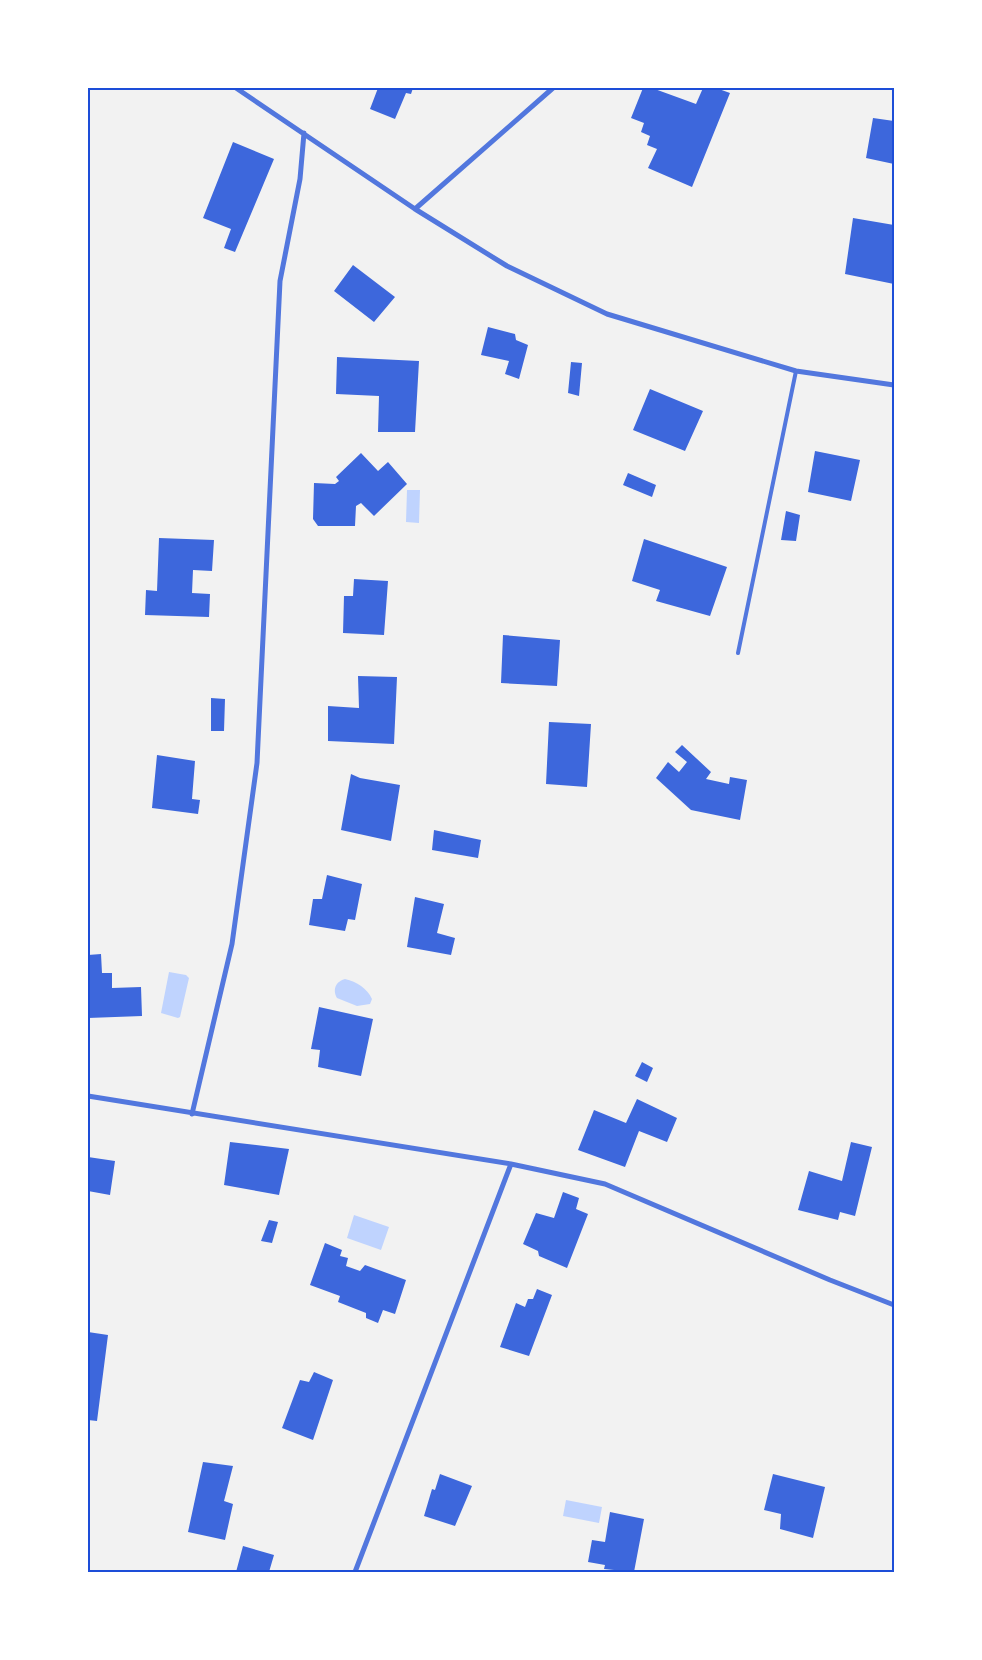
<svg xmlns="http://www.w3.org/2000/svg" width="982" height="1660" font-family="Helvetica,sans-serif">
	<style>
		.water { fill: #bfd3fe }
		.building { fill: #3d67dc }
		.lines { fill: none; stroke-linecap: round; stroke-linejoin: round }
		.service { stroke: #5277de; stroke-width: 4 }
		.minor { stroke: #5277de; stroke-width: 5 }
		.neatline { fill: none; stroke: #1d4ed8; stroke-width: 2 }
	</style>
	<rect width="100%" height="100%" fill="#f2f2f2"/>
	<path class="water" d="M407 490H420L419 523 406 522Z
		M169 972 186 975 189 978 180 1017 178 1018 161 1013Z
		M345 979C357 982 367 988 372 999L370 1004 357 1006 337 998C332 990 336 981 345 979Z
		M354 1215 389 1227 381 1250 347 1238Z
		M566 1500 602 1507 599 1523 563 1516Z"/>
	<path class="building" d="M378 88H413L411 94 406 93 395 119 370 109Z
		M643 88H652L696 104 703 88H716L730 93 692 187 648 168 657 149 647 145 650 136 641 132 644 123 631 118Z
		M873 118 894 121V164L866 158Z
		M233 142 274 159 235 252 224 248 231 229 203 218Z
		M853 218 894 225V284L845 274Z
		M353 265 395 297 374 322 334 291Z
		M488 327 515 334 516 340 528 345 519 379 505 374 509 361 481 355Z
		M337 357 419 361 415 432H378L379 396 336 394Z
		M571 362 582 363 579 396 568 393Z
		M650 389 703 411 685 451 633 430Z
		M815 451 860 460 851 501 808 492Z
		M361 453 378 471 388 462 407 484 374 516 361 503 356 506 355 526H318L313 519 314 483 335 484 339 481 336 477Z
		M628 473 656 485 652 497 623 485Z
		M786 511 800 515 796 541 781 540Z
		M159 538 214 540 212 571 193 570 192 593 210 594 209 617 145 615 146 590 157 591Z
		M644 539 727 567 710 616 656 601 660 590 632 581Z
		M354 579 388 581 384 635 343 633 344 596H353Z
		M503 635 560 640 557 686 501 683Z
		M358 676 397 677 394 744 328 741V706L359 708Z
		M211 698 225 699 224 731H211Z
		M549 722 591 724 587 787 546 784Z
		M682 745 711 772 706 779 729 784 730 777 747 780 740 820 691 810 656 778 668 762 679 772 687 762 675 752Z
		M157 755 195 761 192 799 200 800 198 814 152 808Z
		M351 774 360 778 400 785 391 841 341 830Z
		M434 830 481 840 478 858 432 850Z
		M327 875 362 884 355 920 348 919 345 931 309 925 313 899H322Z
		M415 897 444 904 437 933 455 938 451 955 407 947Z
		M101 954 102 973H112V988L141 987 142 1016 88 1018V955Z
		M319 1007 373 1019 361 1076 318 1067 320 1050 311 1049Z
		M642 1062 653 1068 647 1082 635 1076Z
		M637 1099 677 1118 667 1142 639 1131 625 1167 578 1150 594 1110 626 1123Z
		M230 1142 289 1149 279 1195 224 1185Z
		M851 1142 872 1147 855 1216 840 1212 838 1220 798 1210 809 1171 842 1181Z
		M88 1157 115 1161 110 1195 88 1191Z
		M563 1192 579 1198 576 1209 588 1214 567 1268 539 1256 538 1251 523 1244 536 1213 554 1218Z
		M269 1220 278 1222 272 1243 261 1241Z
		M325 1243 342 1250 340 1256 348 1258 346 1266 360 1271 365 1265 406 1280 395 1314 383 1310 378 1323 366 1318V1313L338 1302 340 1296 310 1285Z
		M537 1289 552 1295 529 1356 500 1347 516 1303 525 1307 528 1299H533Z
		M88 1332 108 1335 97 1421 88 1420Z
		M314 1372 333 1380 313 1440 282 1428 300 1380 309 1382Z
		M203 1462 233 1466 224 1501 233 1504 225 1540 188 1532Z
		M440 1474 472 1486 455 1526 424 1516 432 1489 435 1490Z
		M773 1474 825 1487 813 1538 780 1529 781 1514 764 1510Z
		M610 1512 644 1519 634 1572 604 1569 605 1565 588 1562 592 1540 605 1542Z
		M243 1546 274 1555 269 1572H236Z"/>
	<g class="lines">
		<path class="service" d="M738 653 796 371"/>
		<path class="minor" d="M236 88 415 209 507 266 607 314 796 371 894 385
			M415 209 553 88
			M88 1096 511 1164 605 1184 830 1280 894 1305
			M192 1114 232 944 257 763 280 281 300 179 304 133
			M355 1572 511 1164"/>
	</g>
	<rect width="982" height="1660" fill="none" stroke="#ffffff" stroke-width="178"/>
	<rect x="89" y="89" width="804" height="1482" class="neatline"/>
</svg>
